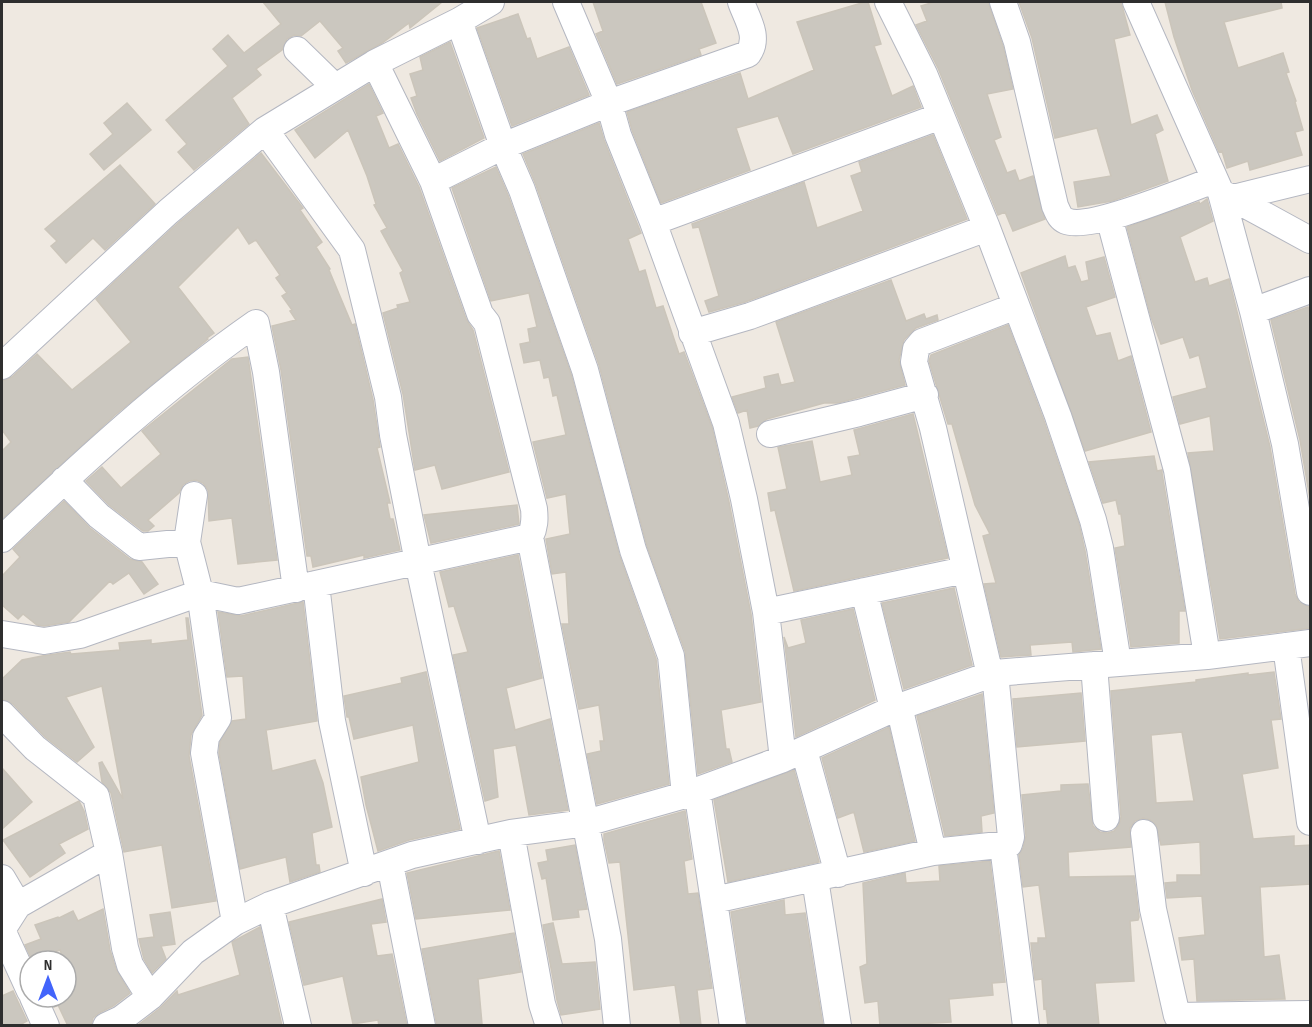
<svg xmlns="http://www.w3.org/2000/svg" width="1312" height="1027" font-family="'Sofia Sans Condensed',sans-serif">
	<style>
		.building { fill: #cbc7bf; stroke: #cbc5ba; stroke-width: 1.5; fill-rule: evenodd }
		.lines { fill: none; stroke-linecap: round; stroke-linejoin: round }
		.street-casing { stroke: #b4b7c1; stroke-width: 28 }
		.street { stroke: #fff; stroke-width: 26 }
	</style>
	<rect width="100%" height="100%" fill="#efe9e1"/>
	<path class="building" d="M263 2H442L410 28 409 23 382 43 346 63 338 51 343 48 320 21 301 36 294 35 287 39 282 50 256 69 261 75 232 98 249 124 194 170 178 152 187 144 166 120 228 66 213 49 228 35 244 53 281 24Z
		M593 2H701L716 43 699 49 701 55 617 84 596 34 603 31Z
		M865 2H868L881 44 874 46 892 96 913 86 921 107 793 154 778 116 736 128 750 170 661 203 632 130 627 112 740 73 748 99 814 70 797 22Z
		M934 2H988L1003 46 1013 89 987 94 1001 137 994 140 1007 173 1015 170 1019 181 1033 176 1045 219 1013 231 1005 212 998 215 938 68 916 25 927 21 921 6Z
		M1019 2H1121L1130 35 1114 39 1131 125 1157 115 1163 130 1155 134 1168 181 1112 201 1078 207 1074 182 1111 176 1097 128 1055 138 1032 38Z
		M1165 2H1281L1282 8 1224 22 1238 68 1283 53 1289 72 1286 73 1296 101 1295 102 1303 130 1295 132 1302 155 1250 170 1248 161 1227 168 1222 151 1219 152 1192 90 1174 37Z
		M518 14 527 39 530 38 537 59 569 47 589 95 512 126 477 28Z
		M450 42 484 138 440 161 417 114 411 98 417 96 410 74 423 70 420 57Z
		M369 84 383 113 376 116 389 148 398 144 419 187 466 319 473 330 509 472 442 489 435 465 415 470 403 394 383 313 398 308 397 305 410 302 400 273 403 271 381 231 387 228 374 205 376 204 367 176 348 130 315 158 295 130Z
		M127 103 151 130 104 170 90 154 113 134 104 123Z
		M599 123 604 140 641 233 628 239 639 272 645 270 656 308 663 306 679 354 684 352 712 427 729 502 751 614 761 702 721 710 726 749H729L732 762 698 774 685 651 647 546 599 365 536 185 523 154Z
		M933 135 967 219 745 302 709 312 705 301 719 296 699 227 693 228 692 224 804 182 817 228 863 211 851 176 862 172 859 162Z
		M261 153 303 208 300 210 322 242 316 247 330 269 329 270 352 325 355 324 373 400 380 447 377 448 390 503H387L390 519H393L400 550 364 558V555L313 567 311 556H307L281 370 272 326 296 320 290 311 292 310 282 296 287 293 276 278 280 275 256 240 249 244 238 227 178 287 214 333 207 338 208 339 115 415 2 519V451L11 442 2 430V381L12 377 37 354 72 390 131 342 96 299 178 223Z
		M120 165 155 204 105 250 93 238 66 263 51 246 57 241 45 229Z
		M496 167 508 195 571 374 619 554 656 659 669 784 597 804 587 754 601 751 600 741H604L599 705 579 709 562 624H569L566 572 552 574 546 539 570 534 566 494 547 498 533 442 566 435 557 395 553 396 549 377 544 378 540 360 524 363 520 344 530 342 528 329 537 327 529 293 491 301 452 188Z
		M1207 199 1213 221 1180 237 1195 282 1207 278 1209 286 1229 279 1270 447 1295 594 1299 602 1309 607 1311 628 1220 639 1188 453 1214 451 1210 416 1180 424 1173 397 1207 388 1199 355 1190 358 1183 337 1161 344 1151 317 1127 227 1199 202 1200 204Z
		M1065 256 1068 268 1075 266 1081 282 1089 280 1086 262 1104 257 1115 297 1086 307 1096 336 1110 333 1118 361 1131 356 1151 432 1085 451 1021 273Z
		M891 280 906 321 924 314 926 319 937 315 938 320 916 328 904 340 899 360 905 385 838 403H824L767 419 758 426 750 428 747 410 738 413 732 397 766 388 764 377 778 374 781 385 795 382 776 322Z
		M1308 307 1311 316V505L1300 440 1271 320Z
		M1008 325 1044 421 1079 524 1085 551 1101 649 1073 652 1072 642 1030 645 1031 655 1001 657 984 584 996 583 983 536 990 534 975 505 952 424H948L929 361 931 355Z
		M248 357 277 560 238 564 232 518 209 521 208 490 203 483 196 480 189 481 183 485 179 493 148 520 154 526 148 531H143L109 505 86 481 102 467 121 488 161 454 142 431 232 359Z
		M913 414 948 558 794 591 775 510 771 511 768 493 787 489 778 447 812 441 820 482 852 475 848 457 860 455 854 430Z
		M1154 456 1157 471 1162 470V473L1185 611H1179V643L1131 647 1115 548 1125 546 1121 514H1119L1116 500 1103 503 1089 462Z
		M64 501 90 528 130 559 142 562 158 584 144 594 129 573 113 584 110 581 69 622 44 626 37 625 23 614 18 619 2 605V576L20 557 13 549Z
		M517 505 519 524 431 543 424 515Z
		M518 555 542 678 506 688 515 730 550 719 568 810 529 815 516 745 493 749 498 797 485 801 453 655 468 652 454 606 449 607 440 572Z
		M954 588 972 665 904 689 882 603Z
		M303 602 317 721 266 730 272 771 315 760 323 783 332 827 312 833 316 865H319L320 872 290 882 286 857 240 869 219 753 220 742 232 721 246 719 243 676 227 677 218 612 241 616Z
		M853 609 875 700 796 737 784 637 788 648 806 643 801 620Z
		M186 618H188L202 715 191 735 189 756 216 901 172 908 162 845 124 852 111 793 102 782 99 763 102 762 123 799 102 686 66 697 94 747 77 762 45 737 13 704 2 699V679L22 660 42 656 70 652 71 654 120 650 119 643 151 640V644L188 640Z
		M426 672 460 829 409 840 378 851 366 805 361 777 419 762 413 725 354 739 349 717H347L344 696 402 683 401 678Z
		M1274 672 1281 719 1271 720 1278 768 1242 774 1253 839 1294 836V846L1311 845V884L1260 887 1264 957 1279 955 1285 999 1197 1001 1194 959 1182 960 1179 938 1205 935 1202 896 1167 898 1165 883 1177 882V875H1201L1200 842 1161 845 1156 825 1150 820 1143 818 1135 821 1130 828 1131 847 1068 852 1069 877 1134 876 1139 917 1138 920 1130 921 1134 981 1095 983 1099 1026H1048L1046 1008 1044 1009 1042 979 1035 980 1031 943H1038V938H1046L1039 885 1023 887 1019 855 1023 848 1026 836 1022 795 1061 791V785L1088 784 1093 826 1100 832 1108 833 1114 831 1119 825 1121 817 1111 691 1196 682V680L1248 673V675ZM1182 732 1194 801 1156 803 1151 735Z
		M1081 693 1085 741 1017 747 1013 699Z
		M982 694 994 813 981 816 982 832 945 836 917 716Z
		M889 727 915 841 864 852 854 812 838 818 822 758Z
		M2 768 32 802 2 829Z
		M794 770 819 862 728 882 714 800Z
		M79 801 84 811 88 829 59 844 65 853 30 877 3 840Z
		M685 811 692 859 684 861 688 894 698 893 712 988 697 990 701 1026H681L675 985 634 990 620 862 609 863 604 840V834Z
		M575 845 587 909 578 910 579 917 553 920 546 878 542 879 538 863 548 861 546 850Z
		M499 851 510 910 416 919 407 873Z
		M990 861 1005 982 992 983 993 995 949 999 951 1022 880 1026 878 1001 865 1003 860 967 867 964 863 883 905 873 906 883 940 881 939 866Z
		M382 899 386 922 371 924 377 956 392 954 407 1026H379L378 1020 353 1024 343 976 304 985 289 922Z
		M784 900 785 915 805 913 823 1026H748L731 912Z
		M103 909 110 950 116 969 130 993 113 1006 99 1013 93 1018 91 1026H68L58 1005 54 1007 49 997H66V961H64L60 950 32 960 25 945 41 939 35 925 58 917 59 918 73 911 78 921Z
		M170 912 175 944 161 946 166 959 152 973 144 959 139 939 154 937 150 915Z
		M553 923 562 964 595 962 600 1009 561 1015 557 1000 543 925Z
		M260 927 282 1026H137L159 1009 177 991 178 995 240 975 232 942Z
		M514 933 521 972 478 979 482 1024 437 1026 422 949Z
		M13 991 27 1021 18 1026H2V996Z"/>
	<g class="lines">
		<defs>
			<path id="street" d="M566 2 609 103 618 135 653 222 726 423 744 499 766 612 783 759
				M888 2 924 74 987 228 1058 416 1093 520 1100 548 1118 663
				M1003 2 1017 42 1055 206C1058 212 1059 218 1066 221 1090 231 1186 190 1214 180
				M1136 2 1221 193 1253 311 1285 444 1310 592
				M459 21 503 146 522 190 585 370 633 550 671 656 685 795
				M297 50 335 87
				M265 130 352 250 388 397 393 435 418 562 478 841
				M433 181 503 146 609 103 748 54C760 37 747 19 741 2
				M1221 193 1233 198 1310 240
				M1233 198 1310 179
				M1109 217 1177 470 1207 656
				M653 222 941 116
				M1253 311 1310 290
				M692 333 750 316 987 228
				M2 366 168 212 265 130 375 63 459 21 491 2
				M770 434 859 413 925 395
				M64 480 99 516 139 547 187 542
				M194 495 187 542 200 593 218 718 206 737 204 753 235 922
				M530 537 608 939 617 1026
				M2 539C82 463 164 387 256 323L266 372 296 589
				M316 584 332 721 364 873
				M864 591 893 709
				M766 612 965 570
				M2 634 44 641 80 635 200 593 238 601 530 537C535 527 535 519 534 509L487 323 480 314 433 181 375 63
				M1286 646 1310 822
				M1094 665 1106 818
				M990 675 933 428 914 362 916 349 922 342 1016 306
				M899 706 933 852
				M2 714 35 748 96 796 109 853 125 948 130 965 150 997
				M804 750 838 874
				M697 790 733 1026
				M511 833 542 1004 549 1026
				M1144 833 1153 909 1177 1016 1310 1014
				M1003 846 1026 1026
				M390 864 422 1026
				M2 878 18 905
				M815 879 838 1026
				M714 900 933 852 1009 844 1011 837 995 673
				M270 905 298 1026
				M2 930 18 905 109 853
				M2 930 30 991
				M33 997 46 1026
				M106 1026 121 1019 150 997 193 952 235 922 270 905 412 855 511 833 586 823 685 795 783 759 893 709 995 673 1207 656 1310 643"/>
		</defs>
		<use href="#street" class="street-casing"/>
		<use href="#street" class="street"/>
	</g>
	<rect width="1312" height="1027" fill="none" stroke="#2e2e2e" stroke-width="6"/>
	<g transform="translate(48 979)"><circle r="28" fill="#ffffff" stroke="#ababab" stroke-width="1.5"/>
	<path d="M0-4.5L10 22L0 15L-10 22Z" fill="#4264fb"/>
	<text y="-9" font-size="16" font-weight="bold" text-anchor="middle" fill="#2e2e2e">N</text>
	</g>
</svg>
